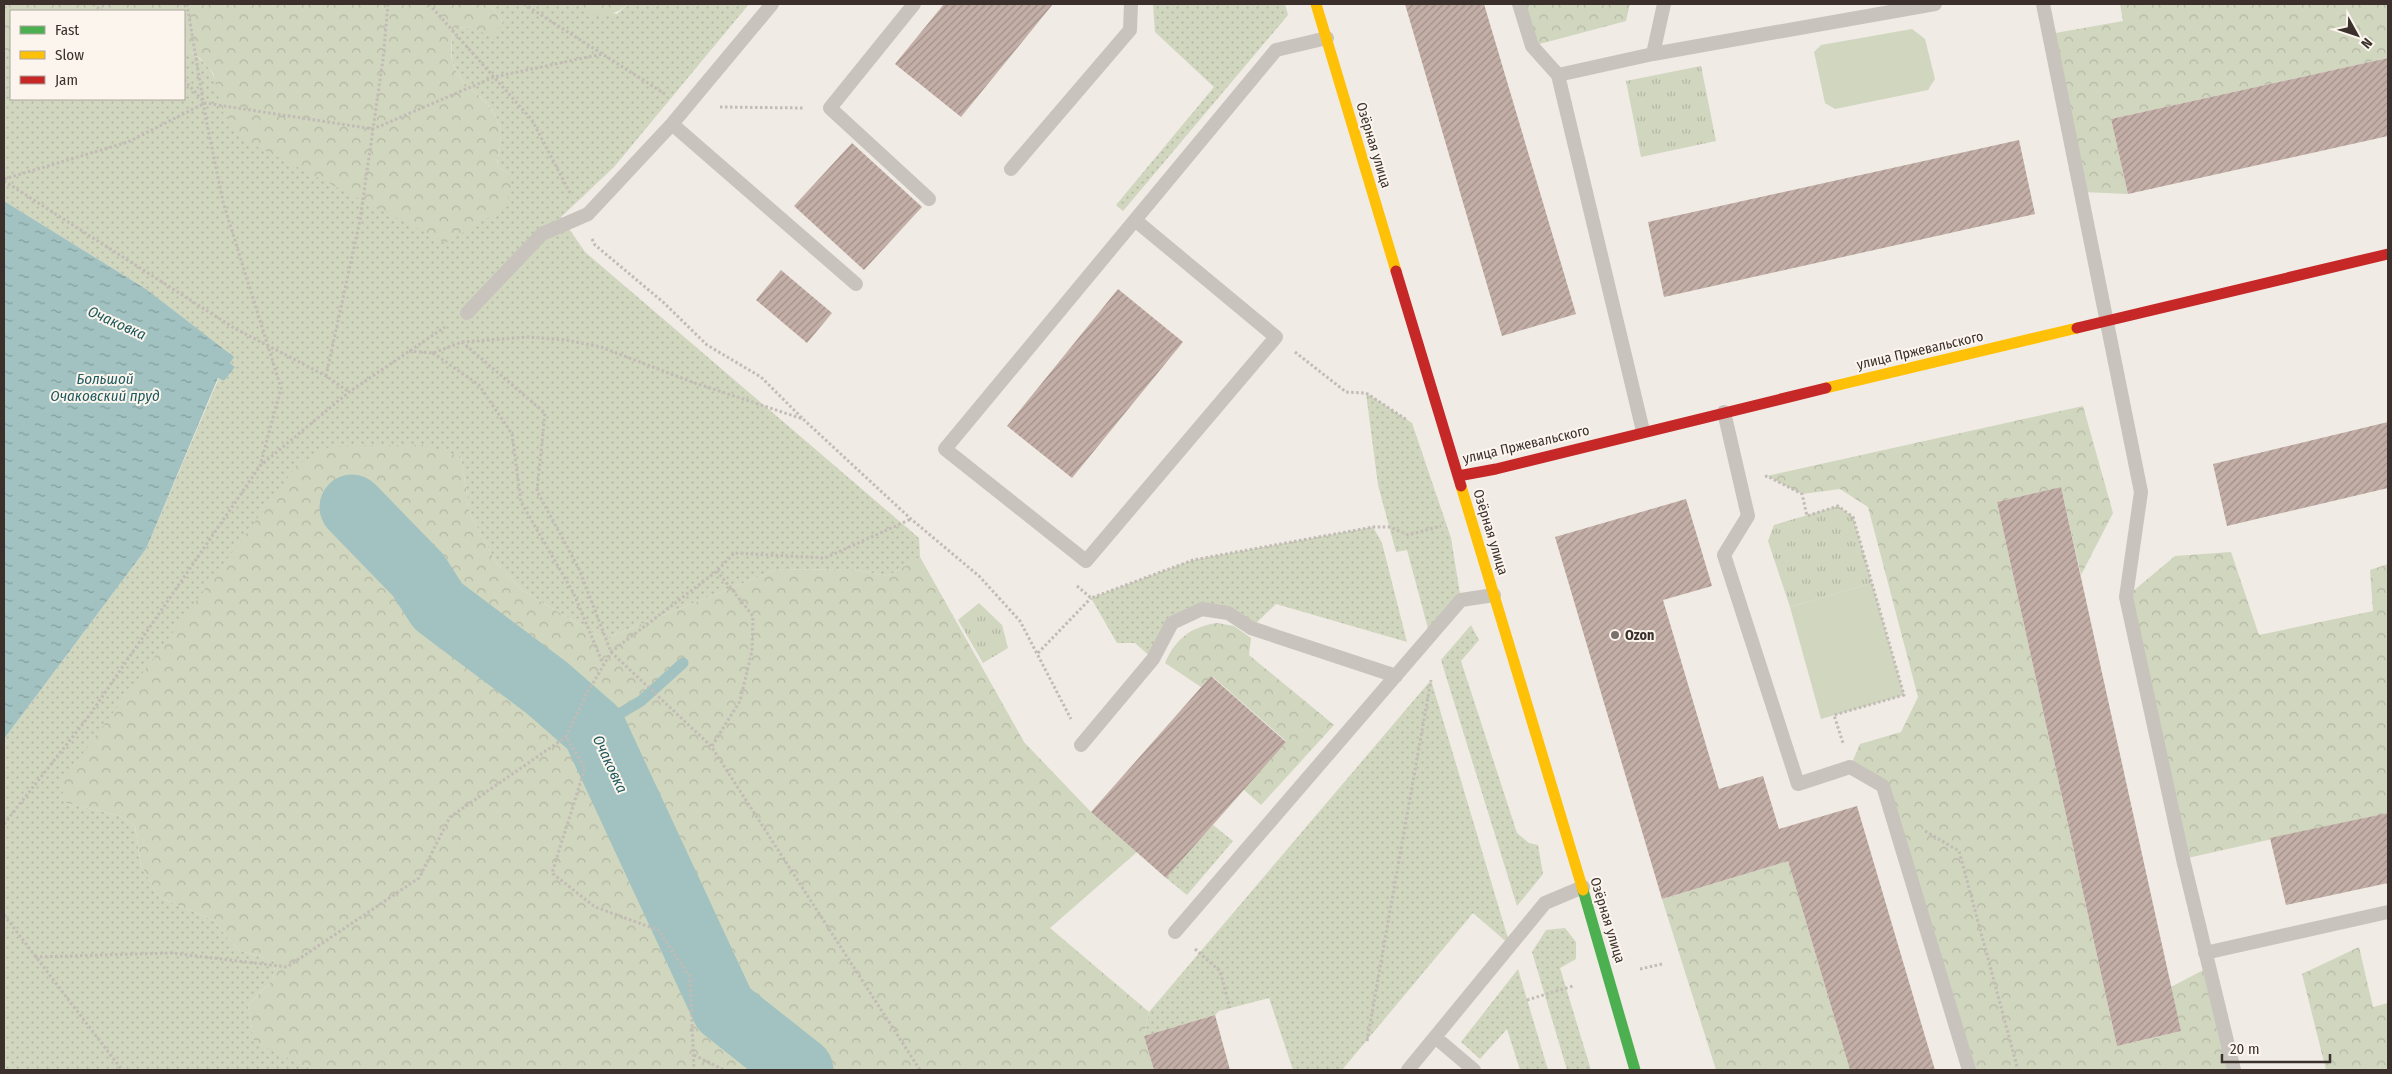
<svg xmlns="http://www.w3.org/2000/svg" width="2392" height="1074" font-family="'Fira Sans Condensed',sans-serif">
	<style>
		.grass { fill: url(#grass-dots) }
		.forest { fill: url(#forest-crowns) }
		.park { fill: url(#park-tufts) }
		.pitch { fill: #d1d6bf }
		.water { fill: url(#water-ripples) }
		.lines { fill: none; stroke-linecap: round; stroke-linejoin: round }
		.stream { stroke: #a1c2c1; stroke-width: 11 }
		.river { stroke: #a1c2c1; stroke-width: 65 }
		.building { fill: url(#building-hatch) }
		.path { stroke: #c2bbb6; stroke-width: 3; stroke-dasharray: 2.5 2.5; stroke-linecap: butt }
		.lane { stroke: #c9c3be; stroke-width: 14 }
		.fast { stroke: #4caf50; stroke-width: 11 }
		.slow { stroke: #ffc107; stroke-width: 11 }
		.jam { stroke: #c62828; stroke-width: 11 }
		.poi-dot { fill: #7a716c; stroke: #fbf5ee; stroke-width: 2 }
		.labels { text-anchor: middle; stroke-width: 4; stroke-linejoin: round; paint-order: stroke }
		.street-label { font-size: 14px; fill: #3b302b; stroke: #fbf5ee }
		.poi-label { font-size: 14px; font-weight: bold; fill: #3b302b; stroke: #fbf5ee; text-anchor: start }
		.water-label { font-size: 15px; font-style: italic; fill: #1f5a5e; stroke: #fbf5ee }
	</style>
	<defs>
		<pattern id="grass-dots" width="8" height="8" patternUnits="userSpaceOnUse" patternTransform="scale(1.25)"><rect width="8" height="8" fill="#d1d6bf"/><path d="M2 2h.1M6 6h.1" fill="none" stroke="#b4b8a4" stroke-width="1.8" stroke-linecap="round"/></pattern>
		<pattern id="forest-crowns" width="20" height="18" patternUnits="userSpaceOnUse" patternTransform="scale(1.25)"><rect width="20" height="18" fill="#d1d6bf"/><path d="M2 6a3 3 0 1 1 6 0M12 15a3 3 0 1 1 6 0" fill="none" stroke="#b4b8a4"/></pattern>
		<pattern id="park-tufts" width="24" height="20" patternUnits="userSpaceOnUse" patternTransform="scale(1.25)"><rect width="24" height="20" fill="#d1d6bf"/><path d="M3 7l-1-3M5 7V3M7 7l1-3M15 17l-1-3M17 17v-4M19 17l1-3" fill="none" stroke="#b4b8a4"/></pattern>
		<pattern id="water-ripples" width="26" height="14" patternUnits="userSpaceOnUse" patternTransform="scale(1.25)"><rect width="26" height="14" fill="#a1c2c1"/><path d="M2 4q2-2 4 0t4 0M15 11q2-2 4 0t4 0" fill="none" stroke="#849e9d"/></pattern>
		<pattern id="building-hatch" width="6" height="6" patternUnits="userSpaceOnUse" patternTransform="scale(1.25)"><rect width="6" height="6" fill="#c3afa7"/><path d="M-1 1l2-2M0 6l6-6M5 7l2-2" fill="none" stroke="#a08f88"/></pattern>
	</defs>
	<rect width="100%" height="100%" fill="#f0ebe5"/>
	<path class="grass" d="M489 4H577L580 7 617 14 628 4H749L614 167 561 217 585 252 919 538 920 557 888 576 851 569 776 570 604 639 523 591 497 564 470 514 461 457 66 803 120 816 135 826 141 865 159 897 213 920 238 950 275 961 273 980 248 1005 254 1041 313 1070H4V739L146 549 219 378 224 381 235 367 230 363 233 357 146 289 4 201V50L11 54V99H184V49C217 67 215 78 222 111L508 174 497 166C498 155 503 138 500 127 487 81 440 94 454 27L474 28 503 22Z
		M1153 4H1285L1288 15 1123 211 1116 205 1214 87 1155 32Z
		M1366 393 1412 423 1451 538 1461 600 1430 636 1407 550 1396 552 1378 485Z
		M1373 527 1382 543 1407 642 1276 604 1251 628 1201 609 1172 623 1153 659 1135 643H1117L1091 598 1193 560Z
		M1471 625 1479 640 1461 661 1517 833 1529 843 1538 845 1543 874 1517 906 1441 660Z
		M1431 680 1510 945 1473 913 1342 1070H1293L1269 998 1219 1011 1215 1015 1144 1036 1149 1012Z
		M1213 825 1233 841 1187 895 1166 878Z
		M1565 928 1576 942V959L1560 968 1591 1070H1567L1532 952 1546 930Z
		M1518 969 1548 1070H1520L1507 1029 1480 1059 1461 1042Z"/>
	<path class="forest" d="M4 4H489L503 22 491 37 474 28 454 27C439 92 487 82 500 127 503 138 498 154 497 166L508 174 512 191 501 210 446 243 246 141 222 111 213 73 200 58 184 49V11H11V54L4 50Z
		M577 4H628C613 18 592 20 577 4Z
		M1519 4H1630L1626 21 1532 46Z
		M2120 4H2388V58L2111 119 2128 194 2082 192 2050 34 2123 21Z
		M2083 406 2113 513 2081 575 2061 487 1997 502 2117 1046 2181 1031 2171 987 2209 967 2234 1070H1969L1883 787 1850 767 1860 744 1901 732 1918 697 1868 507 1840 489 1802 494 1767 476Z
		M424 445 461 457 470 514 497 564 523 591 604 639 776 570 851 569 888 576 920 557 1024 742 1091 812 1137 852 1050 928 1149 1012 1144 1036 1154 1070H313L254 1042 248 1005 273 980 275 961 238 950 213 920 159 897 141 865 135 826 120 816 66 803 60 784 297 465 331 446Z
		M2231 552 2259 635 2373 611 2370 570 2388 564V813L2183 859 2126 597 2175 556Z
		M1217 623 1234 626 1251 638 1249 655 1334 725 1261 805 1243 789 1286 741 1212 676 1201 687 1165 663C1176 638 1191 627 1217 623Z
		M1788 861 1850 1070H1716L1662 899Z
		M2359 947 2373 1007 2388 1003V1070H2326L2302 974Z"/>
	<path class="park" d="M1701 66 1716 141 1641 157 1626 81Z
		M1838 506 1853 517 1872 583 1790 607 1768 541 1774 525Z
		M979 603 1002 625 1008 648 983 663 958 620Z"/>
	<path class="pitch" d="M1912 29 1925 39 1935 79 1928 90 1835 109 1825 103 1814 52 1821 45Z
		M1872 583 1904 695 1821 719 1790 607Z"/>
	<path class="water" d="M4 201 146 289 234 357 230 363 235 367 224 381 218 378 146 549 4 739Z"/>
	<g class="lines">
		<path class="stream" d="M594 729 641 701 683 663"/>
		<path class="river" d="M352 507 418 575 438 606 547 688 594 729 724 1009 801 1070"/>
	</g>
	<path class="building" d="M944 4H1053L961 117 895 64Z
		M1405 4H1484L1576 314 1502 336Z
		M2388 58V136L2128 194 2111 119Z
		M2019 140 2035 214 1664 297 1648 222Z
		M852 143 922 207 864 270 794 206Z
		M781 270 832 313 807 343 756 300Z
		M1118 289 1183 342 1072 478 1007 426Z
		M2388 422V488L2227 526 2213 464Z
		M2061 487 2181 1031 2117 1046 1997 502Z
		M1686 499 1712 586 1663 600 1719 789 1763 776 1779 829 1857 806 1935 1070H1850L1788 861 1662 899 1555 537Z
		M1211 676 1286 742 1166 878 1091 812Z
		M2388 813V883L2286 905 2270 838Z
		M1215 1015 1230 1070H1154L1144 1036Z"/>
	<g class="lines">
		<path class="path" d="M93 4 102 11
			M187 4 206 119 223 202 281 388 260 466
			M429 4 532 120 570 193
			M524 4 665 94
			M4 8 8 4
			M184 80 205 103 373 129 494 77 602 54
			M720 107 804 108
			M4 179 128 142 205 103
			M4 181 234 328 326 376 349 392
			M592 239 595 245 663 302 707 345 761 377 803 419
			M462 342 545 413 537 491 579 569 611 652 717 571 734 553 825 558 911 519
			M409 351 433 353 462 342 529 337 566 340 601 347 692 382 803 419 911 519 979 576 1020 621 1071 719
			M1295 352 1346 392 1366 393 1407 420
			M433 353 479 385 512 434 521 502 574 594 603 664
			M326 376 360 220 383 59 388 4
			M1765 477 1767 476 1802 494 1807 516 1838 506 1853 517 1904 695 1834 715 1843 743
			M1077 586 1091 598 1193 560 1373 527H1390L1408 535 1441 526
			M612 651 586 695 566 737 585 768 552 873 595 907 658 930 690 977 694 1070
			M611 652 711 746 920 1070
			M1038 653 1091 598
			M712 746 740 701 752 651 753 616 717 571
			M4 824 89 716 260 466 349 392 445 327
			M1925 831 1959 851 2018 1070
			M4 915 122 1070
			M1195 949 1220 971 1230 1008
			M35 957 172 953 287 967 419 878 450 817 566 737
			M1640 969 1662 964
			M1527 1000 1573 986
			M1367 1041 1431 680
			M694 1055 724 1070"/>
		<path class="lane" d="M914 4 830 108 929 199
			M1519 4 1532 46 1558 75
			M2043 4 2141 492 2126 597 2183 859 2234 1070
			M1653 54 1935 4
			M672 124 856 284
			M1011 169 1130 30 1131 4
			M1135 220 1276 337 1086 561 945 449 1276 50 1327 38
			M467 313 542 234 588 214 672 124 772 4
			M1724 412 1748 516 1724 555 1798 784 1850 767 1883 786 1969 1070
			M1643 431 1558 75 1653 54 1664 4
			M1081 745 1153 659 1172 623 1202 609 1228 613 1251 628 1396 676
			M1175 932 1461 600 1494 595
			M2205 953 2388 912
			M1435 1037 1474 1070
			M1408 1070 1545 903 1583 887"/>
		<path class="fast" d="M1583 890 1635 1070"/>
		<path class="slow" d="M1316 4 1396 271
			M1826 388 2077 328
			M1461 486 1583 890"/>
		<path class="jam" d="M1396 271 1461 486
			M2077 328 2388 254
			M1458 476 1496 469 1826 388"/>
	</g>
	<circle class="poi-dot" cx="1615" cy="635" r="5"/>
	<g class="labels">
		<g class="street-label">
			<text transform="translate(1374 145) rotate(73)" y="5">Озёрная улица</text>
			<text transform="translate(1920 350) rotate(-13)" y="5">улица Пржевальского</text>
			<text transform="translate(1526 444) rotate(-13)" y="5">улица Пржевальского</text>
			<text transform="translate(1491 532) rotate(73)" y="5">Озёрная улица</text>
			<text transform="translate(1608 920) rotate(73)" y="5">Озёрная улица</text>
		</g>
		<g class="poi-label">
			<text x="1625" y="640">Ozon</text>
		</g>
		<g class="water-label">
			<text transform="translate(117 323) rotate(24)" y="5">Очаковка</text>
			<text x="105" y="384">Большой<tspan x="105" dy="17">Очаковский пруд</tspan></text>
			<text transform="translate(610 764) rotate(65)" y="5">Очаковка</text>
		</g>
	</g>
	<rect width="2392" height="1074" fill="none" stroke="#3b302b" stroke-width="10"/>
	<rect x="10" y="10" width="175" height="90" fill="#fbf5ee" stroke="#aea6a0"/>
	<rect x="20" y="26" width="25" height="8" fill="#4caf50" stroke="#aea6a0"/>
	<text x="55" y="35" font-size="15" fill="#3b302b">Fast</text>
	<rect x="20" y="51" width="25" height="8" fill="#ffc107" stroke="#aea6a0"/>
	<text x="55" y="60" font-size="15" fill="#3b302b">Slow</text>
	<rect x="20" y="76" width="25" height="8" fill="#c62828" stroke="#aea6a0"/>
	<text x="55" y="85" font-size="15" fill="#3b302b">Jam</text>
	<g transform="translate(2357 35) rotate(130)" stroke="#fbf5ee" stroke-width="4" paint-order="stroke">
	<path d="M0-4L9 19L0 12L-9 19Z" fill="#3b302b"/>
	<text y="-8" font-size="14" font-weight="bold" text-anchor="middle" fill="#3b302b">N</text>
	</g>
	<path d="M2222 1054v8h108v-8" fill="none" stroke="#3b302b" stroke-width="2.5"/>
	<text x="2230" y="1054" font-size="15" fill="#3b302b" stroke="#fbf5ee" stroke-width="4" paint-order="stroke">20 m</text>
</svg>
